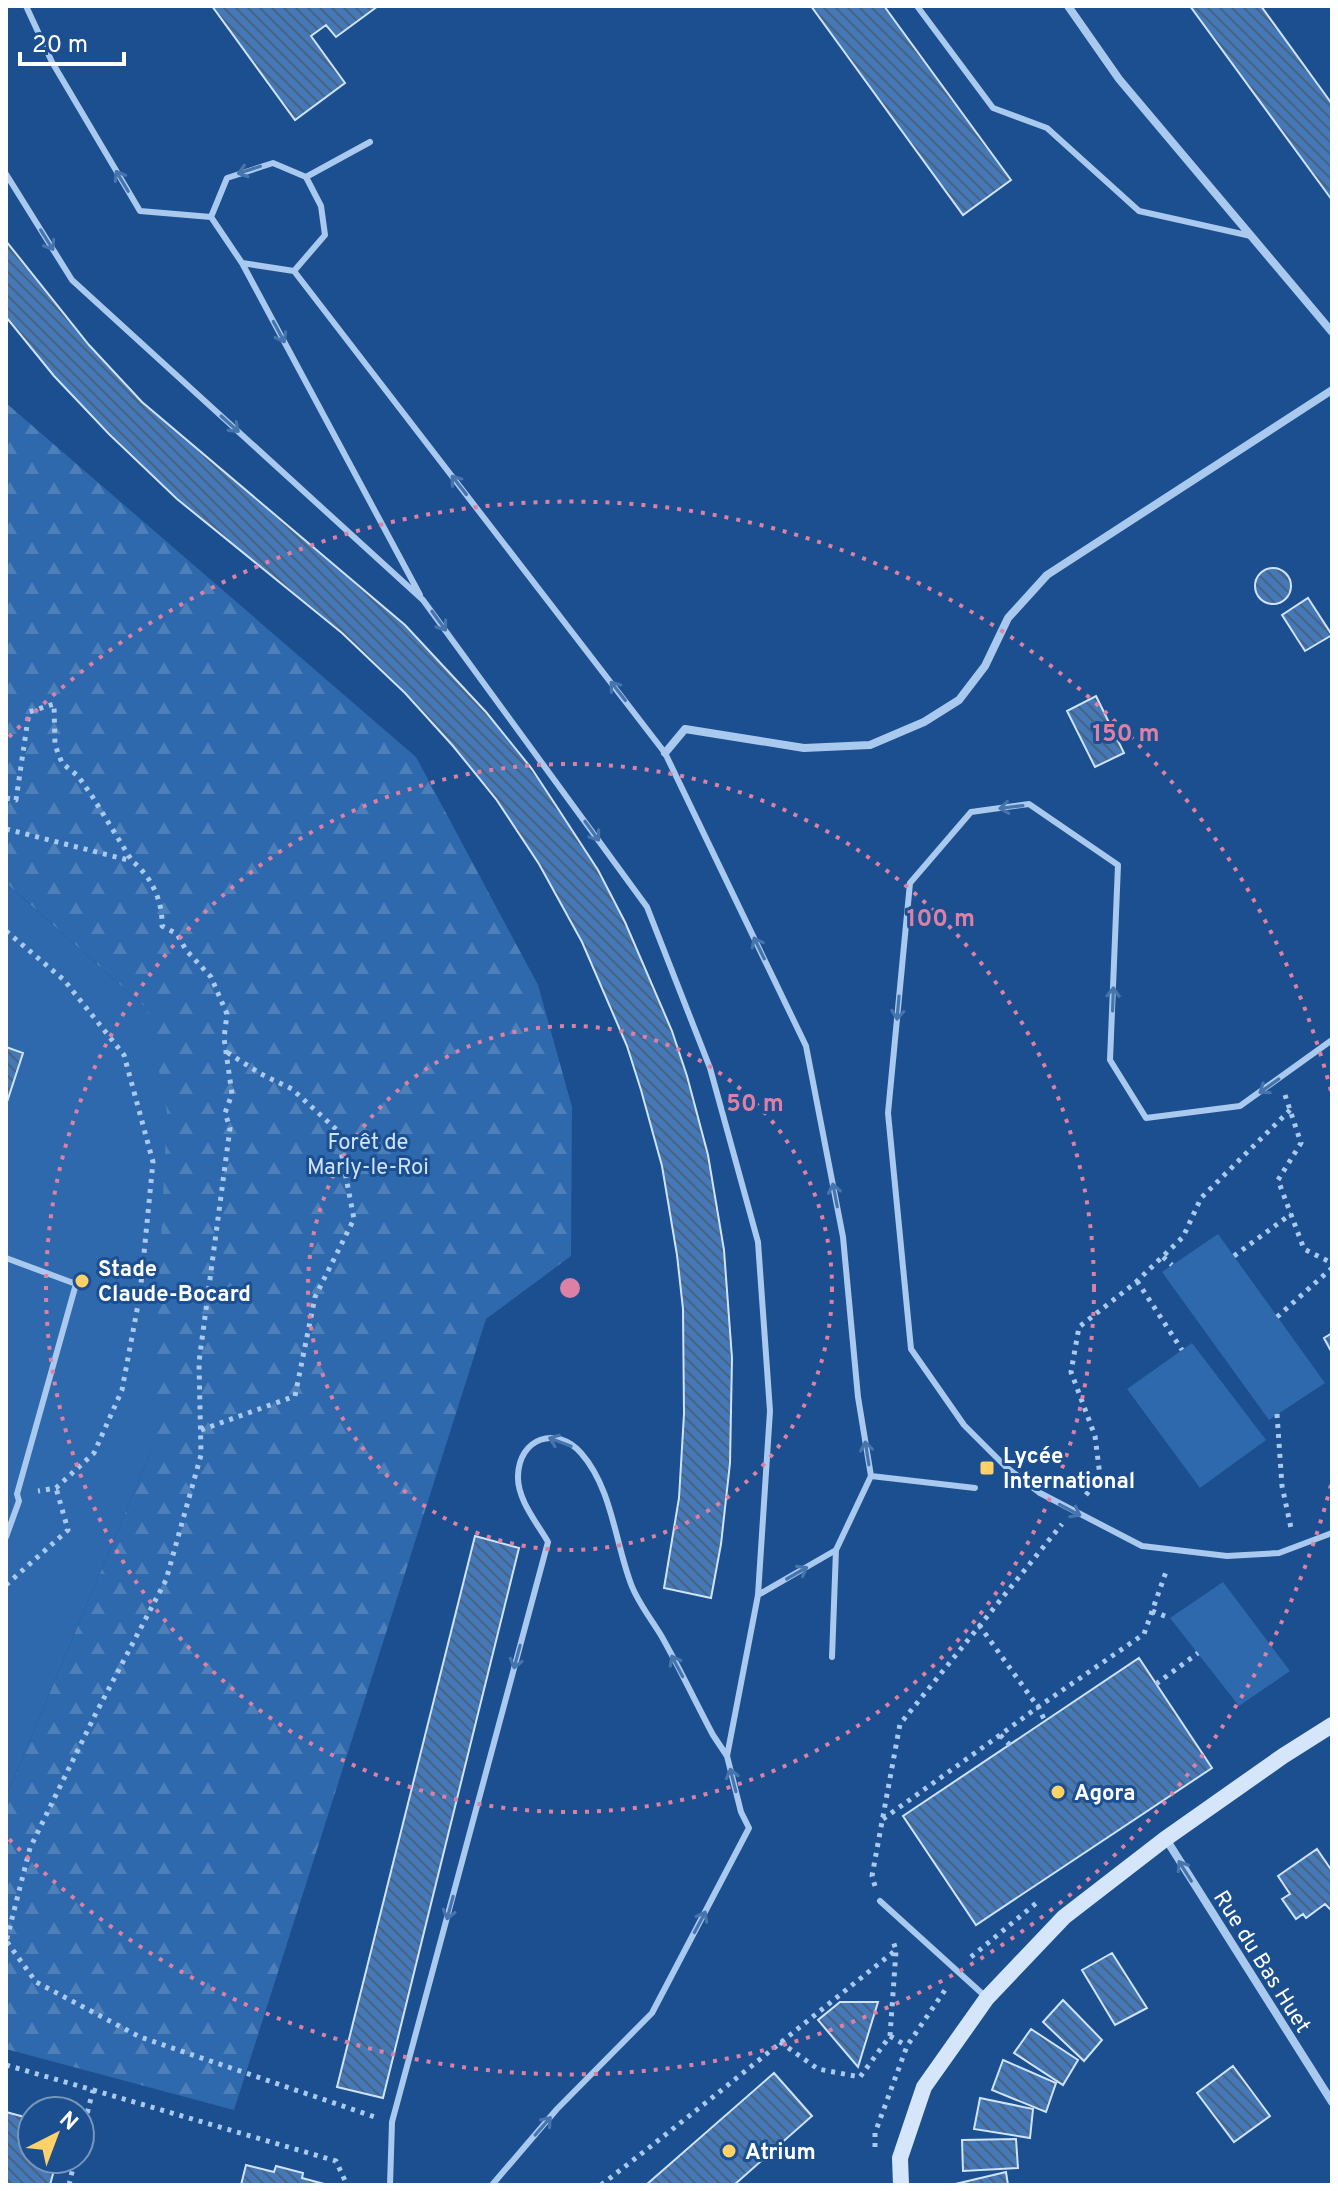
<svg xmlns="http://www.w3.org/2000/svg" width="1338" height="2191" font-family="Overpass,sans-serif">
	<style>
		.forest { fill: url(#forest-firs) }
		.green { fill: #2e69ad }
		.building { fill: url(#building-back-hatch); stroke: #cfe3fa; stroke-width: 2 }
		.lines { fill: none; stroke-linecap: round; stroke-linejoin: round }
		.path { stroke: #a9c9ee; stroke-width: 5; stroke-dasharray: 4 6; stroke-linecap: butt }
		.lane { stroke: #a9c9ee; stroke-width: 6 }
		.street { stroke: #a9c9ee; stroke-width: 8 }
		.secondary { stroke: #d6e6fa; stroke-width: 16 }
		.oneway { stroke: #4674ac }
		.ring { fill: none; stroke: #dd80a5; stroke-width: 4; stroke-dasharray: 4 8 }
		.poi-dot { fill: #ffd166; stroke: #1b4f8f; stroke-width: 3 }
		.labels { text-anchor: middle; stroke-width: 6; stroke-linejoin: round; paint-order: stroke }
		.park-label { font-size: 22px; fill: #cfe3fa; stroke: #1b4f8f }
		.poi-label { font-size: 22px; font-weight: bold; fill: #fff; stroke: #1b4f8f; text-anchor: start }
		.street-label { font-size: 22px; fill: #fff; stroke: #1b4f8f }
		.centre { fill: #dd80a5; stroke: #1b4f8f; stroke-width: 4 }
		.ring-label { font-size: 24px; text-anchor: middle; font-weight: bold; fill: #dd80a5; stroke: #1b4f8f; stroke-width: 6; stroke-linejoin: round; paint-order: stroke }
	</style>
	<defs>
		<pattern id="forest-firs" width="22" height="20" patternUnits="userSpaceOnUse" patternTransform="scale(2)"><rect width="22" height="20" fill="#2e69ad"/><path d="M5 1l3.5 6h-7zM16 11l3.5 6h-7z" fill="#4d80b9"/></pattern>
		<pattern id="building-back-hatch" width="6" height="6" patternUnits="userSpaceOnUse" patternTransform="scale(2)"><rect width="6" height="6" fill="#4478b7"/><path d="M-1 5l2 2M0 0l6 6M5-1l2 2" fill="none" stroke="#486282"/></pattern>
	</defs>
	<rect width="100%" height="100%" fill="#1b4f8f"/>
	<path class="forest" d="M6 403 416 757 538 985 572 1107 571 1256 486 1319 234 2110 6 2049V1797L151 1451 147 1009 6 883Z"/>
	<path class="green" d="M6 883 147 1009 167 1112 151 1451 6 1797Z
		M1218 1234 1325 1383 1269 1420 1162 1272Z
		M1192 1343 1266 1440 1200 1488 1127 1389Z
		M1223 1582 1290 1671 1239 1706 1170 1618Z"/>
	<path class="building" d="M212 6H378L336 37 326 25 311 36 345 83 295 120Z
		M811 6H884L1011 180 963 215Z
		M1190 6H1261L1332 104V200Z
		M6 241 89 345 142 402 405 625 486 712 532 769 555 804 598 870 625 922 672 1031 687 1076 708 1155 724 1250 732 1358 730 1463 721 1544 711 1598 664 1588 679 1498 684 1414 683 1309 677 1255 662 1166 641 1090 627 1046 582 942 539 864 496 799 453 746 405 693 342 633 177 499 109 434 54 376 6 317Z
		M1255 586a18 18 0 1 1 36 0a18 18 0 1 1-36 0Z
		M1308 598 1332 635 1305 651 1282 615Z
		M1096 696 1124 753 1095 767 1067 711Z
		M6 1047 23 1053 6 1105Z
		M1332 1333V1350L1331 1351 1324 1338Z
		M475 1536 519 1548 383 2098 337 2087Z
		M1139 1658 1212 1768 976 1925 903 1816Z
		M1317 1849 1332 1871V1911L1325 1904 1306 1918 1303 1914 1296 1919 1282 1899 1290 1894 1278 1876Z
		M1112 1953 1147 2008 1115 2025 1082 1970Z
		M1063 2000 1102 2040 1084 2061 1043 2022Z
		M840 2002H878L858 2067 818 2020Z
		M1031 2029 1078 2060 1063 2085 1014 2053Z
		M1003 2060 1056 2083 1046 2112 992 2090Z
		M1233 2066 1270 2116 1234 2142 1197 2093Z
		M774 2073 812 2116 734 2185H646Z
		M980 2098 1033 2109 1030 2138 974 2129Z
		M6 2112 32 2119V2159H57L50 2185H6Z
		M1016 2139 1018 2168 963 2171 962 2140Z
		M246 2165 274 2172 276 2166 303 2173 302 2178 328 2185H241Z
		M1006 2172 1008 2185H951Z"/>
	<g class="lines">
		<path class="path" d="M6 798 16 800 29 712 54 704 55 745 62 763 78 776 92 796 132 861C151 876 163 901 162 926L177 934 186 950 211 977 227 1014 224 1038 232 1094 225 1113 230 1128 199 1362 201 1455 166 1580 95 1715 30 1848 6 1942
			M6 829 132 861
			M6 931 64 980 124 1055 153 1162 140 1294 122 1390 94 1453 56 1488 38 1491
			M1285 1095 1301 1143 1278 1180 1304 1249 1332 1263
			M1234 1256 1291 1214
			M1163 1257 1172 1265
			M1137 1281 1182 1350
			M1277 1317 1332 1268
			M1277 1414 1282 1486 1291 1528
			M201 1430 295 1396 315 1297 354 1219 337 1130 292 1089 261 1074 225 1051
			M1086 1495 1100 1476 1095 1436 1071 1372 1079 1327 1135 1283 1183 1237 1201 1198 1290 1110
			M6 1585 68 1530 56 1488
			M1152 1611 1170 1618
			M979 1625 1038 1707 1144 1634 1167 1569
			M1156 1684 1198 1653
			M1010 1745 1000 1735 1038 1707 1045 1721
			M883 1819 1000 1735
			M875 1886 872 1876 900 1724 1062 1524
			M7 1942 36 1982 140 2037 375 2117
			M971 1957 1040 1900
			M890 2036 907 2046
			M780 2042 818 2069 860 2077 890 2036 896 1951
			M6 2065 93 2090 80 2142
			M93 2090 336 2161 347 2185
			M875 2147V2133L907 2046 947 1987
			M69 2185 75 2159
			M601 2185C701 2108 798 2028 896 1950L893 1941"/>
		<path class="lane" d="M26 6 52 62 140 211 211 217
			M917 6 993 108 1047 128 1139 211 1251 236
			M6 174 72 280 423 600 647 907 710 1068 758 1242 770 1411 758 1595 727 1756
			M306 177 321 206 325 235 294 271 242 263 211 217 227 178 273 163 306 177 370 142
			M242 263 420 595
			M294 271 665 753 806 1046 843 1237 858 1397 871 1476 836 1550 832 1657
			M1332 1040 1240 1106 1146 1118 1110 1060 1118 865 1029 804 971 812 910 883 888 1113 911 1349 964 1425 1006 1467 1040 1493 1142 1546 1227 1556 1279 1553 1332 1533
			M6 1258 76 1284 17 1494 19 1501 6 1537
			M871 1476 975 1488
			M758 1595 836 1550
			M880 1901 987 1998
			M390 2185 392 2122 548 1542C537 1523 517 1499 518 1476 519 1438 556 1425 581 1453 612 1488 615 1542 631 1584 638 1603 652 1620 662 1637 680 1669 696 1703 713 1735L727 1756 741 1812 749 1828 652 2013 557 2109 492 2185"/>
		<path class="street" d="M1068 6 1119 79 1332 332
			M665 753 685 729 804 748 870 745 924 722 959 700 985 666 1008 618 1047 575 1332 390
			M1166 1839 1332 2102"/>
		<path class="secondary" d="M901 2185 900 2158 924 2087 987 1998 1064 1917 1165 1839 1283 1756 1332 1725"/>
	</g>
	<defs><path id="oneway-shaft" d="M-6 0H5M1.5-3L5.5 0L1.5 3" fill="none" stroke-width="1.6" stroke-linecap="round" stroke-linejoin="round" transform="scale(2)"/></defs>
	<g class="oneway">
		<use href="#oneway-shaft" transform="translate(249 170) rotate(162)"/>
		<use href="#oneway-shaft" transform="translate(122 181) rotate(-121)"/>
		<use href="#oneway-shaft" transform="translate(47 240) rotate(58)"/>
		<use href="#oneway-shaft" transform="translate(279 332) rotate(62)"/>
		<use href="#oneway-shaft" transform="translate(230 424) rotate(42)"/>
		<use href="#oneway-shaft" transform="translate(459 485) rotate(-128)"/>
		<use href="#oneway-shaft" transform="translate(439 621) rotate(54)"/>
		<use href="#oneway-shaft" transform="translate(618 691) rotate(-128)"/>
		<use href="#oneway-shaft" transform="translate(1011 807) rotate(173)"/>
		<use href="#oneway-shaft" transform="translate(592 831) rotate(54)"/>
		<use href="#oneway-shaft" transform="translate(759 948) rotate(-116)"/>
		<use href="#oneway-shaft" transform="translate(1113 999) rotate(-88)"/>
		<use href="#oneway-shaft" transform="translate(898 1008) rotate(95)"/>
		<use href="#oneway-shaft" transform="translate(1269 1086) rotate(144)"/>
		<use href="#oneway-shaft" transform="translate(835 1195) rotate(-101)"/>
		<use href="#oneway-shaft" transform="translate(560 1442) rotate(-159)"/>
		<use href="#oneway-shaft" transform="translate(867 1453) rotate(-99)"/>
		<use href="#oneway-shaft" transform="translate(1070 1510) rotate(28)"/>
		<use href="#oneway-shaft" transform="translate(797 1573) rotate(-30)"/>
		<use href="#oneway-shaft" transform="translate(517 1657) rotate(105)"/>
		<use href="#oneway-shaft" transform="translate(677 1666) rotate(-118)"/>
		<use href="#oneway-shaft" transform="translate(733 1780) rotate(-104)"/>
		<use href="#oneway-shaft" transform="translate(1185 1871) rotate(-122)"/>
		<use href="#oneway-shaft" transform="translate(450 1908) rotate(105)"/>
		<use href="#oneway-shaft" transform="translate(700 1922) rotate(-62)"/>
		<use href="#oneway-shaft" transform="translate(543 2126) rotate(-49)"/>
	</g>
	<g class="ring">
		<circle cx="570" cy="1288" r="262"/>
		<circle cx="570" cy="1288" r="524"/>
		<path d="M1331 1485A786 786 0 0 1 9 1839M9 737A786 786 0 0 1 1331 1091"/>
	</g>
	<g class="poi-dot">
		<circle cx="82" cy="1281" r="8"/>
		<rect x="979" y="1460" width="16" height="16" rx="4"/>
		<circle cx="1058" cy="1792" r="8"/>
		<circle cx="729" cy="2151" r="8"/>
	</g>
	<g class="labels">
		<g class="park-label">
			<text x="368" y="1149">Forêt de<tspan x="368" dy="25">Marly-le-Roi</tspan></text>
		</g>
		<g class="poi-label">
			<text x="98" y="1276">Stade<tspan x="98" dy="25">Claude-Bocard</tspan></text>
			<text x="1003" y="1463">Lycée<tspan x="1003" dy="25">International</tspan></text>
			<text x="1074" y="1800">Agora</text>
			<text x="745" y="2159">Atrium</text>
		</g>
		<g class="street-label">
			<text transform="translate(1263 1961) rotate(58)" y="8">Rue du Bas Huet</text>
		</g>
	</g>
	<circle cx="570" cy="1288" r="12" class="centre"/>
	<g class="ring-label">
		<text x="1126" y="741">150 m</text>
		<text x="941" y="926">100 m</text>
		<text x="755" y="1111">50 m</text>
	</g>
	<rect width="1338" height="2191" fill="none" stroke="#ffffff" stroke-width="16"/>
	<g transform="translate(56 2135) rotate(42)"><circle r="38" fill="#1b4f8f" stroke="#7695bc" stroke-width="2"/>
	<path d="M0-6L14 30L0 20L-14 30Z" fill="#ffd166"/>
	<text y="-12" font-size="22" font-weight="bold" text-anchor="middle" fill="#ffffff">N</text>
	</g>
	<path d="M20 52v12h104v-12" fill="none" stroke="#ffffff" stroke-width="4"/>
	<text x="32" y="52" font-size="24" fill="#ffffff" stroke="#1b4f8f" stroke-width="6" paint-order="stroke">20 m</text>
</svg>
